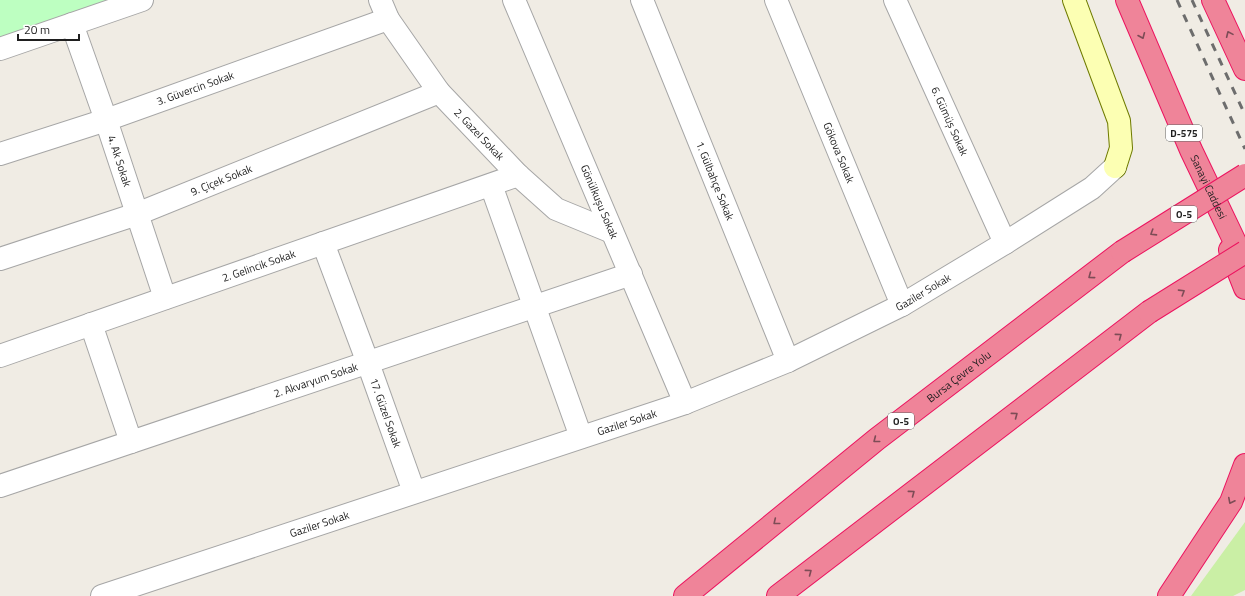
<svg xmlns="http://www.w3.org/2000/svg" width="1245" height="596" font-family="'Titillium Web',sans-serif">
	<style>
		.grass { fill: #caefa5 }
		.park { fill: #bdffc1 }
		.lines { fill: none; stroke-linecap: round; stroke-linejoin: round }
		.street-casing { stroke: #a6a6a6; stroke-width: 24 }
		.secondary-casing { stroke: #6f7b00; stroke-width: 24 }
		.highway-casing { stroke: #ec135f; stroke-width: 24 }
		.street { stroke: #fff; stroke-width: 22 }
		.secondary { stroke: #fcffb3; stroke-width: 22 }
		.highway { stroke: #ef8499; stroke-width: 22 }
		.rail { stroke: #6d6d6d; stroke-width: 3; stroke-dasharray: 8 8; stroke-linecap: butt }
		.highway-bridge-casing { stroke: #ec135f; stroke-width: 24; stroke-linecap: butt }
		.highway-bridge { stroke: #ef8499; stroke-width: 22 }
		.oneway { stroke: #7d4c56 }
		.labels { text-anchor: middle; stroke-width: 3; stroke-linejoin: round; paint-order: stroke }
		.shield { fill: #fff; stroke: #626262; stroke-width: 1 }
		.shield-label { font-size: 10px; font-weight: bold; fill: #1f1f1f }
		.street-label { font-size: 11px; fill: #1f1f1f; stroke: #fff }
	</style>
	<rect width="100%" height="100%" fill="#f0ece4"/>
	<path class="grass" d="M1245 522V590L1233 596H1191Z"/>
	<path class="park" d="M0 0H116L0 39Z"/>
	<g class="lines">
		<defs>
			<g id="street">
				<path id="s1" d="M380 0 388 19 439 92 518 175 556 209 612 232"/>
				<path id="s2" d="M514 0 685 403"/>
				<path id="s3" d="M642 0 788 361"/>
				<path id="s4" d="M776 0 902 305"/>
				<path id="s5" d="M895 0 1005 243"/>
				<path id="s6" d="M72 24 106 120 165 298"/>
				<path d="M0 49 142 0"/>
				<path id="s7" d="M0 154 106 120 388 19"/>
				<path d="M491 185 581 437"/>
				<path id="s8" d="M323 243 368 363 414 492"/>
				<path id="s9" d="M0 259 137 214 439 92"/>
				<path d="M91 324 131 442"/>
				<path id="s10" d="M0 356 518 175"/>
				<path id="s11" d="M0 486 631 274"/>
				<path id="s12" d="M102 596 685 403 788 361 902 305 1005 243 1092 188 1115 167"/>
			</g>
			<path id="secondary" d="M1074 0 1119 121 1121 148 1115 167"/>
			<g id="highway">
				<path id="s13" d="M1127 0 1191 150 1245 263"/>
				<path d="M1213 0 1245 69"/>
				<path d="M1230 250 1245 288"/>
				<path id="s14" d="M685 596 877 439 1122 252"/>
				<path d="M778 596 1149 312"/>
				<path d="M1169 596 1231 502 1245 465"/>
			</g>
		</defs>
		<use href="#street" class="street-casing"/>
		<use href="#secondary" class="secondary-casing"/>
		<use href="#highway" class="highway-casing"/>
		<use href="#street" class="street"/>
		<use href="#secondary" class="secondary"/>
		<use href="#highway" class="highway"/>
		<path class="rail" d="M1177 0 1245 149
			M1192 0 1245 115"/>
		<defs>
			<path id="highway-bridge" d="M1122 252 1245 175
				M1149 312 1245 252"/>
		</defs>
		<use href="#highway-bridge" class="highway-bridge-casing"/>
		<use href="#highway-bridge" class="highway-bridge"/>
	</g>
	<defs><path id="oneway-chevron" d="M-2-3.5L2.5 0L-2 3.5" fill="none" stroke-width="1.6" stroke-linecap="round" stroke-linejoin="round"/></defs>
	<g class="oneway">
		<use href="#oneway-chevron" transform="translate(1229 34) rotate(-114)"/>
		<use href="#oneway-chevron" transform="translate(1142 36) rotate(67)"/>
		<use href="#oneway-chevron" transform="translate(1153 233) rotate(148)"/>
		<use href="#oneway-chevron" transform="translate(1091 276) rotate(143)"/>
		<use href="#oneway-chevron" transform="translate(1182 292) rotate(-32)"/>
		<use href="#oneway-chevron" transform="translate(1119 336) rotate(-37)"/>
		<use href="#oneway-chevron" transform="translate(1015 415) rotate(-37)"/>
		<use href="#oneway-chevron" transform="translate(876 440) rotate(142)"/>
		<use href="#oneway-chevron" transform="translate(912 493) rotate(-37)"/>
		<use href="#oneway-chevron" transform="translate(1231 501) rotate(117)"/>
		<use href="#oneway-chevron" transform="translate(776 522) rotate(141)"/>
		<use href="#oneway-chevron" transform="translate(809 572) rotate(-37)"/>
	</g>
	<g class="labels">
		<g class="shield">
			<rect x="1166" y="125" width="36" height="16" rx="3"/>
			<rect x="1171" y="206" width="26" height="16" rx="3"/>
			<rect x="888" y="413" width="26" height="16" rx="3"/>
		</g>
		<g class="shield-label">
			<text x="1184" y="137">D-575</text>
			<text x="1184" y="218">O-5</text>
			<text x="901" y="425">O-5</text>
		</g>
		<g class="street-label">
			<text dy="4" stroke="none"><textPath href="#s7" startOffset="206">3. Güvercin Sokak</textPath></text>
			<text dy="4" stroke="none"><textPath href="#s5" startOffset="133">6. Gümüş Sokak</textPath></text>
			<text dy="4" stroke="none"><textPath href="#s1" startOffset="168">2. Gazel Sokak</textPath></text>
			<text dy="4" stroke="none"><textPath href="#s4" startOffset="165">Gökova Sokak</textPath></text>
			<text dy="4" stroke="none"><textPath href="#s6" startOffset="145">4. Ak Sokak</textPath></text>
			<text dy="4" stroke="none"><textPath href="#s9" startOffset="235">9. Çiçek Sokak</textPath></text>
			<text dy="4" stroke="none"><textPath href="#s3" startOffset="195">1. Gülbahçe Sokak</textPath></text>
			<text dy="4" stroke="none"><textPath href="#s13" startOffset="204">Sanayi Caddesi</textPath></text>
			<text dy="4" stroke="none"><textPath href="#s2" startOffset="219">Gönülkuşu Sokak</textPath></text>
			<text dy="4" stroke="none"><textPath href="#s10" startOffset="274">2. Gelincik Sokak</textPath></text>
			<text dy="4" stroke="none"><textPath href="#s12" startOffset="877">Gaziler Sokak</textPath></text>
			<text dy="4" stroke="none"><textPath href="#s14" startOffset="351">Bursa Çevre Yolu</textPath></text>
			<text dy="4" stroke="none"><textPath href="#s11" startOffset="333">2. Akvaryum Sokak</textPath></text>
			<text dy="4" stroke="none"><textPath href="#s8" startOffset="181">17. Güzel Sokak</textPath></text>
			<text dy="4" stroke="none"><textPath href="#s12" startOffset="553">Gaziler Sokak</textPath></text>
			<text dy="4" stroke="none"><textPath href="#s12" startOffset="229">Gaziler Sokak</textPath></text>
		</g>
	</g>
	<path d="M18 34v6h61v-6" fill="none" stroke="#1f1f1f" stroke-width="2"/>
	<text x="24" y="34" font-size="12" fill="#1f1f1f" stroke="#ffffff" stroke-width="3" paint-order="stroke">20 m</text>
</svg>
